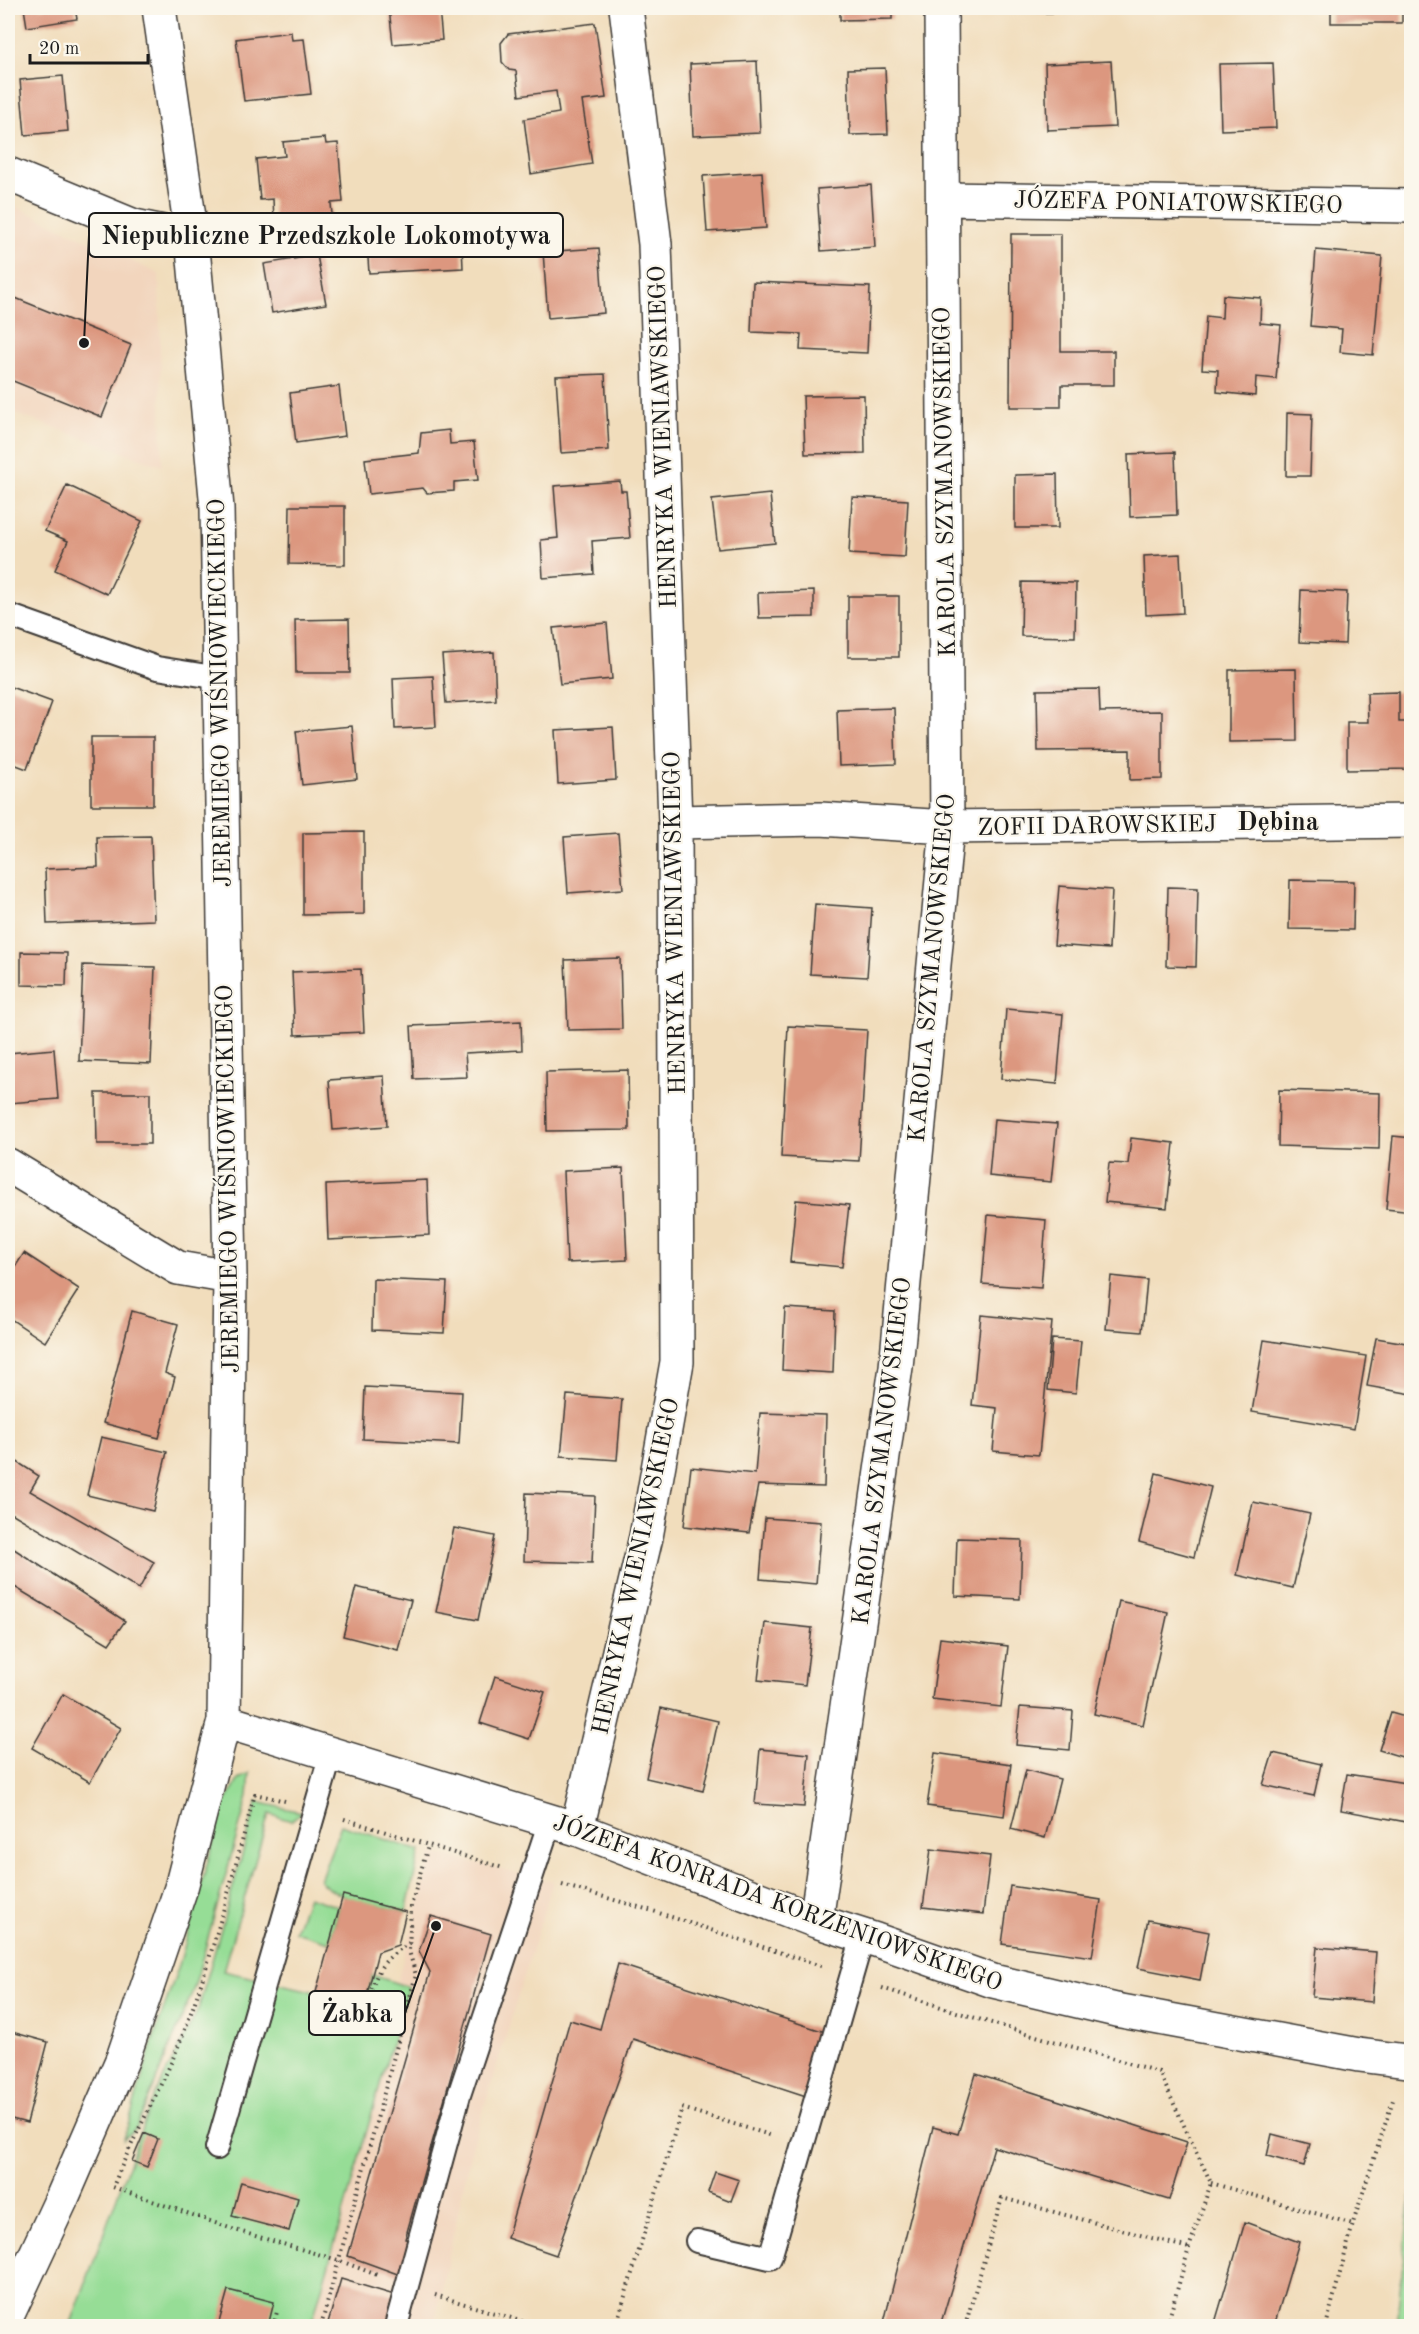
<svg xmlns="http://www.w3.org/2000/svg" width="1419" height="2334" font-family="'Old Standard TT',serif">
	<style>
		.built { fill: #f2d5bd }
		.green { fill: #96dd96; stroke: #597c59; stroke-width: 1.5 }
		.building { fill: #dc977f }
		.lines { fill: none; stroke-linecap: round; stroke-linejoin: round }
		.service-casing { stroke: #3c3934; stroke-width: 26 }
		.minor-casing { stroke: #3c3934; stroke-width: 36 }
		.path { stroke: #3c3934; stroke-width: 4; stroke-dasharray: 1.5 4.5; stroke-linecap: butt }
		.service { stroke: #fff; stroke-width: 22 }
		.minor { stroke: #fff; stroke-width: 33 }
		.labels { text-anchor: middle; stroke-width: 4.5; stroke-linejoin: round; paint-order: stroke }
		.street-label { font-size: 24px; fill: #1c1c1c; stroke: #fbf7ec }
		.neighbourhood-label { font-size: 26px; font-weight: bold; fill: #1c1c1c; stroke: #fbf7ec }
		.leader { fill: none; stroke: #1c1c1c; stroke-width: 2 }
		.callout-dot { fill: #1c1c1c; stroke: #fbf7ec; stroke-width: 2 }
		.callout { fill: #fbf7ec; stroke: #1c1c1c; stroke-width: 2 }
		.callout-label { font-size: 26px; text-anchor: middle; font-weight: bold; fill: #1c1c1c }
	</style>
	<rect width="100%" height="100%" fill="#fbf7ec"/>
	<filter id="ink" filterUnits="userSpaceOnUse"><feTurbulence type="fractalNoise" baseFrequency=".0167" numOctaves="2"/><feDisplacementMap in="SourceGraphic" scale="12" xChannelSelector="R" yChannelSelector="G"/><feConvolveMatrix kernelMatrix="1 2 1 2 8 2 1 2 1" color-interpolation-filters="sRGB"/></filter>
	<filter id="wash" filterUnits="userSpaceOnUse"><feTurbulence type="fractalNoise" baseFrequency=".008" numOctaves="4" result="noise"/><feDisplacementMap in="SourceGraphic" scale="24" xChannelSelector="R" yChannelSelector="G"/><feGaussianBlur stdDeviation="1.35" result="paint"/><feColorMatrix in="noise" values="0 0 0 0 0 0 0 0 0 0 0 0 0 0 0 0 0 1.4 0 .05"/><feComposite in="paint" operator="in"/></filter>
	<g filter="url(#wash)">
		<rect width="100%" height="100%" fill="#f1ddbc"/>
		<path class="built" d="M8 203 159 274 162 466 8 411Z
			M432 1853 553 1881 471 2151 434 2326H301L315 2286Z"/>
		<path class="green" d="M250 1773 248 1796 194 1988 137 2127 124 2139 152 2043 180 1962 224 1803 239 1779Z
			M257 1802 301 1812 291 1821 269 1814 223 1971 316 1992 363 2006 372 1975 408 1987 311 2326H70L151 2103 198 2010Z
			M341 1825 420 1851 406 1912C385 1906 331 1898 320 1880Z
			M308 1897 339 1907 330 1942 295 1932Z
			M1411 2193V2326H1396Z"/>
		<g id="blocks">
			<path class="building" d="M24 8H75L77 19 27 27Z
				M389 8H439L442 40 393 44Z
				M840 8H892V19L840 20Z
				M1037 8H1098V12L1037 13Z
				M1331 8H1402V23H1331Z
				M595 23 606 98 582 101 592 164 531 174 524 119 559 113 556 91 519 96 516 71 509 70 502 62 501 43 508 34Z
				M291 32 292 40 304 39 311 94 244 101 236 39Z
				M757 61 760 133 693 136 690 64Z
				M1111 61 1115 127 1047 130 1045 64Z
				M1273 63 1276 128 1221 130 1219 64Z
				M885 68 888 134 850 135 848 69Z
				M63 76 68 131 25 135 20 80Z
				M325 138 326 144 338 143 343 202 331 203 332 215 274 220 273 199 260 200 256 159 285 156 283 142Z
				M762 172 766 228 707 232 703 176Z
				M871 185 875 247 821 251 817 189Z
				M461 222 463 268 369 273 366 228Z
				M1011 234H1061V351H1114V385H1061V407H1010Z
				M599 248 604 313 548 318 543 252Z
				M1316 250 1382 256 1373 355 1340 352 1342 329 1310 326Z
				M317 255 326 304 272 313 264 264Z
				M753 282 870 287 867 353 800 350 801 334 751 332Z
				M8 295 131 345 102 417 8 379Z
				M1223 295 1261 298 1260 323 1281 325 1276 379 1256 377 1255 396 1217 392 1218 370 1202 369 1206 316 1222 318Z
				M605 374 609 450 561 453 556 376Z
				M339 386 345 436 296 443 290 393Z
				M864 395 865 453 805 454 803 396Z
				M1287 413 1312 414 1310 476H1286Z
				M449 430 450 444 474 442 478 480 454 482V491L427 493 423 488 369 494 365 459 419 453 421 433Z
				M1175 452 1177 515 1130 517 1128 454Z
				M1057 474 1058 528H1015V475Z
				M620 481 621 491H626L630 538 592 541 594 574 543 578 541 540 558 538 554 486Z
				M67 485 142 521 107 594 55 570 68 541 45 531Z
				M770 494 775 543 718 549 712 500Z
				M852 497 908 500 905 557 849 554Z
				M290 506H345V565L289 564Z
				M1180 554 1183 613 1146 615 1144 556Z
				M1022 582 1076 583 1075 637 1021 636Z
				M1301 590 1347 592 1345 644 1299 642Z
				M814 591V617L759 618 758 593Z
				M848 596H899V657H848Z
				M349 619 350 673H296L295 620Z
				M607 623 612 679 560 684 553 628Z
				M494 652 496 700 446 703 442 655Z
				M1296 669 1297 741 1229 742V670Z
				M433 676 436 727 395 729 393 678Z
				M8 686 52 702 27 769 8 762Z
				M1099 689 1100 712 1162 711V779L1130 780V750L1038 751 1037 690Z
				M1399 692V722H1412V769L1347 770V722H1368L1367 693Z
				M894 708 896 764 839 766 837 710Z
				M352 726 357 779 302 785 296 731Z
				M613 727 616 780 558 784 555 730Z
				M91 737H153V805H91Z
				M364 832V914L303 915V833Z
				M618 833 623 889 568 893 564 837Z
				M151 836 154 920 47 924 45 869 98 867 97 837Z
				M1290 880 1354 881 1353 930 1289 929Z
				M1059 886 1112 890 1109 949 1054 945Z
				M1168 887 1198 888 1196 967 1166 966Z
				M815 904 872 908 867 977 810 974Z
				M21 952 67 953 66 986 21 985Z
				M620 958 622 1029 568 1030 565 960Z
				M83 965 155 967 151 1064 79 1061Z
				M361 969 364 1032 295 1035 292 972Z
				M1006 1009 1063 1014 1057 1084 1001 1079Z
				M521 1021 522 1050 465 1053 467 1077 414 1079 411 1026Z
				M788 1026 867 1030 859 1161 781 1157Z
				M54 1049 58 1099 9 1103 8 1053Z
				M628 1070 629 1130 547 1131 546 1072Z
				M384 1076 387 1126 333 1130 329 1080Z
				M1279 1090 1380 1093 1379 1149 1278 1146Z
				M96 1093H150V1144H97Z
				M994 1119 1057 1124 1051 1182 989 1176Z
				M1393 1136 1412 1138V1212L1386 1209Z
				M1131 1138 1174 1143 1167 1208 1105 1202 1109 1163 1128 1164Z
				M623 1168 627 1260 567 1263 563 1171Z
				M427 1180 429 1235 328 1240 326 1185Z
				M796 1200 849 1205 842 1267 790 1262Z
				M988 1215 1046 1220 1041 1288 982 1284Z
				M24 1253 79 1289 45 1342 8 1317V1278Z
				M1111 1276 1147 1280 1142 1332 1106 1329Z
				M373 1279 447 1282 444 1333 372 1330Z
				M785 1308 835 1311 833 1373 782 1370Z
				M132 1311 178 1324 165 1373 175 1377 159 1438 103 1423Z
				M981 1315 1052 1322 1039 1455 993 1451 997 1408 972 1405Z
				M1376 1338 1412 1344V1394L1367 1386Z
				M1052 1339 1081 1341 1076 1393 1048 1390Z
				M1264 1340 1366 1356 1354 1429 1252 1412Z
				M365 1387 462 1392 459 1444 363 1439Z
				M567 1395 622 1399 617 1460 561 1456Z
				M760 1413 826 1415 824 1487 758 1485 749 1533 684 1526 691 1467 755 1474Z
				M101 1437 167 1452 153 1511 87 1495Z
				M8 1456 39 1476 30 1491 154 1562 139 1589 8 1511Z
				M1156 1473 1211 1487 1194 1557 1139 1542Z
				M526 1493 595 1496 592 1563 524 1561Z
				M1253 1502 1310 1514 1293 1588 1237 1575Z
				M765 1518 821 1522 816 1584 760 1579Z
				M454 1528 495 1536 478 1620 436 1612Z
				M957 1538 1022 1540 1020 1599 955 1596Z
				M8 1545 125 1621 109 1644 8 1583Z
				M356 1587 411 1600 398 1650 343 1636Z
				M1119 1601 1168 1612 1143 1725 1094 1714Z
				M765 1623 812 1628 805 1685 758 1680Z
				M940 1638 1008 1646 1001 1707 932 1699Z
				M495 1676 545 1692 529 1739 480 1723Z
				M63 1694 121 1728 90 1782 32 1748Z
				M1020 1707 1073 1711 1070 1750 1016 1745Z
				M661 1708 718 1721 703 1791 646 1778Z
				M1391 1713 1412 1719V1760L1379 1750Z
				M760 1749 809 1754 804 1807 755 1804Z
				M935 1753 1011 1764 1004 1816 927 1806Z
				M1273 1753 1321 1764 1314 1796 1263 1785Z
				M1026 1770 1060 1779 1045 1838 1011 1829Z
				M1347 1774 1412 1784V1823L1341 1810Z
				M931 1849 990 1856 983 1914 923 1907Z
				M1010 1886 1101 1900 1092 1957 1002 1944Z
				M343 1895 406 1912 398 1945 378 1952 364 2006 316 1992Z
				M431 1916 491 1934 405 2239 413 2241 403 2276 348 2256 430 1972 419 1951Z
				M1148 1920 1209 1932 1200 1980 1138 1968Z
				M1317 1947 1376 1952 1372 2002 1312 1997Z
				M618 1964 825 2032 806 2096 633 2039 556 2255 507 2238 570 2020 600 2029Z
				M8 2031 48 2042 27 2123 8 2118Z
				M976 2074 1187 2142 1169 2200 994 2147 940 2326H883L933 2127 958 2134Z
				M144 2133 158 2139 147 2167 132 2161Z
				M1272 2134 1310 2144 1304 2166 1267 2156Z
				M715 2172 739 2180 731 2201 708 2192Z
				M241 2182 298 2198 289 2231 232 2216Z
				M1245 2222 1299 2242 1274 2326H1214Z
				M341 2279 401 2297 392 2326H327Z
				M228 2290 274 2302 268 2326H218Z"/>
		</g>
	</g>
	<g filter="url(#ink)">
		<use href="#blocks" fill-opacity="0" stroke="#3c3934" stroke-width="1.5"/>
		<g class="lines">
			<defs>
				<path id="service" d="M8 615 157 668 220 678
					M217 2148 331 1754
					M697 2241 770 2258 863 1936
					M396 2326 459 2095 550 1821"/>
				<path id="minor" d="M8 174 134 226 192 238
					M944 199 1412 206
					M675 822 820 819 947 827 1412 821
					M8 1165 178 1268 230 1277
					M224 1721 577 1829 816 1921 876 1940 993 1981 1116 2010 1359 2055 1407 2061 1412 2059
					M577 1829 646 1537 677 1362 675 822 655 244 626 8
					M816 1921 896 1367 947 827 941 8
					M8 2314 63 2196 123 2058 181 1888 224 1721 230 1277 217 508 192 238 159 8"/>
			</defs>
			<use href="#service" class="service-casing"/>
			<use href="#minor" class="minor-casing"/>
			<path class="path" d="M285 1801 255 1794C233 1873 214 1953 185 2029 165 2083 134 2133 113 2187L235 2230 338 2260 377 2275
				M344 1819 503 1868
				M562 1885 653 1911 821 1966
				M882 1988 988 2022 1159 2072 1211 2183 1189 2248 1167 2326
				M370 1995C379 1965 383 1961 409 1943
				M1211 2183 1353 2224
				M435 2295 538 2326
				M273 2326 277 2312
				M321 2326 416 1975 409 1951 411 1906 428 1846
				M616 2326 682 2108 773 2136
				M965 2326 1002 2198 1189 2248
				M1326 2326 1354 2220 1394 2097"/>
			<use href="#service" class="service"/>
			<use href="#minor" class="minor"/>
		</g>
	</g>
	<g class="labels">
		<g class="street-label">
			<text transform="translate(1178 202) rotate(1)" y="8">JÓZEFA PONIATOWSKIEGO</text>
			<text transform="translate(662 437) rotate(-92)" y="8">HENRYKA WIENIAWSKIEGO</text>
			<text transform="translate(944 482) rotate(-91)" y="8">KAROLA SZYMANOWSKIEGO</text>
			<text transform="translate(219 693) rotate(-91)" y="8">JEREMIEGO WIŚNIOWIECKIEGO</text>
			<text transform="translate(1097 825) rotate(-1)" y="8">ZOFII DAROWSKIEJ</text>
			<text transform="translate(674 923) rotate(-91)" y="8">HENRYKA WIENIAWSKIEGO</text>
			<text transform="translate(931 968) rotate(-85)" y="8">KAROLA SZYMANOWSKIEGO</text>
			<text transform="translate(227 1179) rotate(-91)" y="8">JEREMIEGO WIŚNIOWIECKIEGO</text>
			<text transform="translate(881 1451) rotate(-83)" y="8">KAROLA SZYMANOWSKIEGO</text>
			<text transform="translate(635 1566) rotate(-78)" y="8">HENRYKA WIENIAWSKIEGO</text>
			<text transform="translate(778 1902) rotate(20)" y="8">JÓZEFA KONRADA KORZENIOWSKIEGO</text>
		</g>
		<g class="neighbourhood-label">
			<text x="1278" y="830">Dębina</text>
		</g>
	</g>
	<path class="leader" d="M84 343L89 235M436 1926L405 2013"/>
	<g class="callout-dot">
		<circle cx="84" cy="343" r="6"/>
		<circle cx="436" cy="1926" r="6"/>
	</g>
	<g class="callout">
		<rect x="89" y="213" width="474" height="44" rx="6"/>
		<rect x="309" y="1991" width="96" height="44" rx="6"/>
	</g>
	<g class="callout-label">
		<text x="326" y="244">Niepubliczne Przedszkole Lokomotywa</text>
		<text x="357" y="2022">Żabka</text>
	</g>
	<rect width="1419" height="2334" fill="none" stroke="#fbf7ec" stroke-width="30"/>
	<path d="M30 54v9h118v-9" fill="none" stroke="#1c1c1c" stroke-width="3"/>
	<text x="39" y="54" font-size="18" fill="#1c1c1c" stroke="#fbf7ec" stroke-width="4.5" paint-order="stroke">20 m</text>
</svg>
